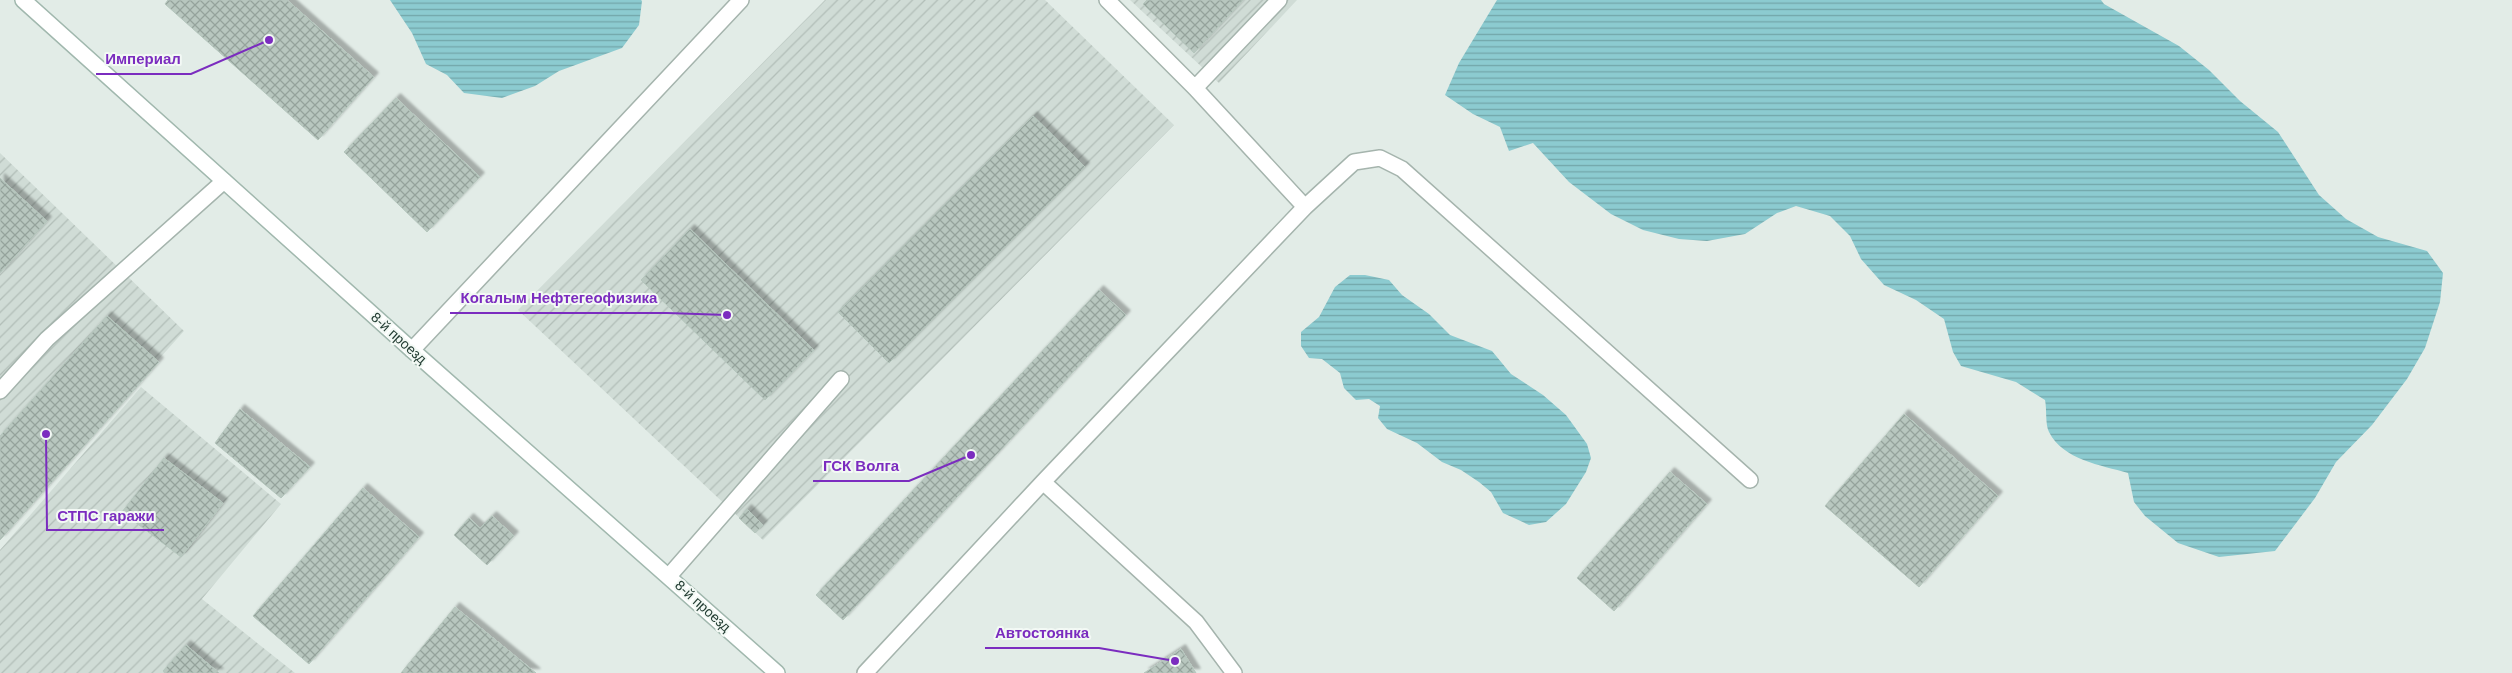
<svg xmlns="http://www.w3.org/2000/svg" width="2512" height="673" font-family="Helvetica,sans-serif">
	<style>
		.industrial { fill: url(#industrial-furrows) }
		.water { fill: url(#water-rules) }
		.building { fill: url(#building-cross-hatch); stroke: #b5c6bd; filter: url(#shadow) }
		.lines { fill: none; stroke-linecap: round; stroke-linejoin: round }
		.lane-casing { stroke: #a5b4ad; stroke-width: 18 }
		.secondary-casing { stroke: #a1b8ae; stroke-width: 18 }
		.lane { stroke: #fff; stroke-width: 15 }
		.secondary { stroke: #fff; stroke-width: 15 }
		.labels { text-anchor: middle; stroke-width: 4; stroke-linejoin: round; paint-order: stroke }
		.street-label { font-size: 14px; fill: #233d33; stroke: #f3f9f5 }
		.leader { fill: none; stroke: #7b2cbf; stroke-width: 2 }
		.callout-dot { fill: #7b2cbf; stroke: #f3f9f5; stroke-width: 2 }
		.callout-label { font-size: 15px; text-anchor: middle; font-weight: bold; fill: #7b2cbf; stroke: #f3f9f5; stroke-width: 4; stroke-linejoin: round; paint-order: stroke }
	</style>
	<defs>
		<pattern id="industrial-furrows" width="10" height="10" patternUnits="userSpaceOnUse" patternTransform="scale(1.25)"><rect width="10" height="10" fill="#d0dcd6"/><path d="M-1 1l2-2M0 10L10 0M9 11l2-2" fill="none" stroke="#b2beb8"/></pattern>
		<pattern id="water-rules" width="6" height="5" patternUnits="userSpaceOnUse" patternTransform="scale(1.25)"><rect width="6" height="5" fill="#8ccbd0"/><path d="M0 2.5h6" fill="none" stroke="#72a6a9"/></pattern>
		<pattern id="building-cross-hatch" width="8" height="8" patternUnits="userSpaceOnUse" patternTransform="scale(1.25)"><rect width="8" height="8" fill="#b8c7bf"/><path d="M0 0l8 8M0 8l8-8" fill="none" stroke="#95a39c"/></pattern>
		<filter id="shadow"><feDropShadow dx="4.5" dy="-4.5" stdDeviation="1" flood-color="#0004"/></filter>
	</defs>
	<rect width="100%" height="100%" fill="#e2ece7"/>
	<path class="industrial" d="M825 0H1045L1174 125 763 540 518 310Z
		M1130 0H1297L1219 83Z
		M0 153 184 331 0 537Z
		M141 387 281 504 202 599 295 673H0V550Z"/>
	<path class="water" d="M390 0H641L642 1 639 25 622 48 559 71 535 86 502 98 464 93 447 75 426 64 412 33Z
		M1497 0H2101L2104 4 2179 46 2209 70 2240 101 2278 132 2319 195 2346 219 2378 237 2427 251 2443 273 2440 302 2425 348 2407 379 2372 425 2336 462 2315 498 2275 551 2219 557 2178 543 2145 516 2134 502 2128 473C2101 465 2063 460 2049 432 2045 424 2047 409 2045 400L2016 382 1961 366 1953 352 1944 319 1916 300 1884 285 1861 259 1850 236 1830 216 1796 206 1777 213 1745 234 1707 241 1679 239 1643 230 1611 214 1569 182 1533 143 1509 151 1500 127 1473 114 1445 95 1459 63Z
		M1350 275H1365L1389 280 1402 295 1429 314 1450 335 1492 351 1511 374 1543 395 1566 415 1587 444 1591 458 1586 472 1566 504 1546 522 1529 525 1503 513 1491 492 1479 482 1461 470 1442 462 1417 443 1387 429 1378 418 1380 406 1369 399 1356 400 1344 388 1340 373 1322 359 1309 358 1301 346V332L1319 317 1335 287Z"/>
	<path class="building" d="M168 0H287L374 77 318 140 165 4Z
		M1147 0H1243L1194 53 1143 4Z
		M396 98 480 177 427 232 344 152Z
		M1033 116 1085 167 889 363 838 312Z
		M0 178 47 221 0 273Z
		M690 229 814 350 765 400 641 280Z
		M1099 290 1126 315 843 620 816 595Z
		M107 316 159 362 0 540V436Z
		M240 409 310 467 281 498 215 443Z
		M1904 414 1998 496 1919 587 1825 506Z
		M164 458 223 503 181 557 122 512Z
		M1670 472 1707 504 1614 611 1577 578Z
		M363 488 419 537 309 664 253 616Z
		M747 509 763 525 755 533 739 518Z
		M492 516 514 536 487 565 454 535 469 518 480 528Z
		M455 607 536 673H401Z
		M186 645 219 673H166L163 671Z
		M1181 649 1196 673H1144Z"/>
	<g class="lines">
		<defs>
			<path id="lane" d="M1195 88 1279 0
				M1305 207 1354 162 1380 158 1402 169 1750 480
				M412 350 741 0
				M0 391 47 339 224 181
				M1043 482 1196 622 1234 673
				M669 576 841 379
				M865 673 1043 482 1305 207 1195 88 1107 0"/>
			<path id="secondary" d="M23 0 412 350 777 673"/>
		</defs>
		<use href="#lane" class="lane-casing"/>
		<use href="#secondary" class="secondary-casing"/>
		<use href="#lane" class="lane"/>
		<use href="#secondary" class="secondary"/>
	</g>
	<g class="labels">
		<g class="street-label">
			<text transform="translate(399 338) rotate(42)" y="5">8-й проезд</text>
			<text transform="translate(703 606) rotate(42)" y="5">8-й проезд</text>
		</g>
	</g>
	<path class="leader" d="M269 40L191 74H96M727 315L667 313H450M971 455L909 481H813M46 434L47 530H164M1175 661L1099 648H985"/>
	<g class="callout-dot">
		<circle cx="269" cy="40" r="5"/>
		<circle cx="727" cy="315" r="5"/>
		<circle cx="971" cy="455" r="5"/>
		<circle cx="46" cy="434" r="5"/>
		<circle cx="1175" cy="661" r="5"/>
	</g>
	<g class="callout-label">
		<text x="143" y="64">Империал</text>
		<text x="559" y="303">Когалым Нефтегеофизика</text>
		<text x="861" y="471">ГСК Волга</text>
		<text x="106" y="521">СТПС гаражи</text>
		<text x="1042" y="638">Автостоянка</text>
	</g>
</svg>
